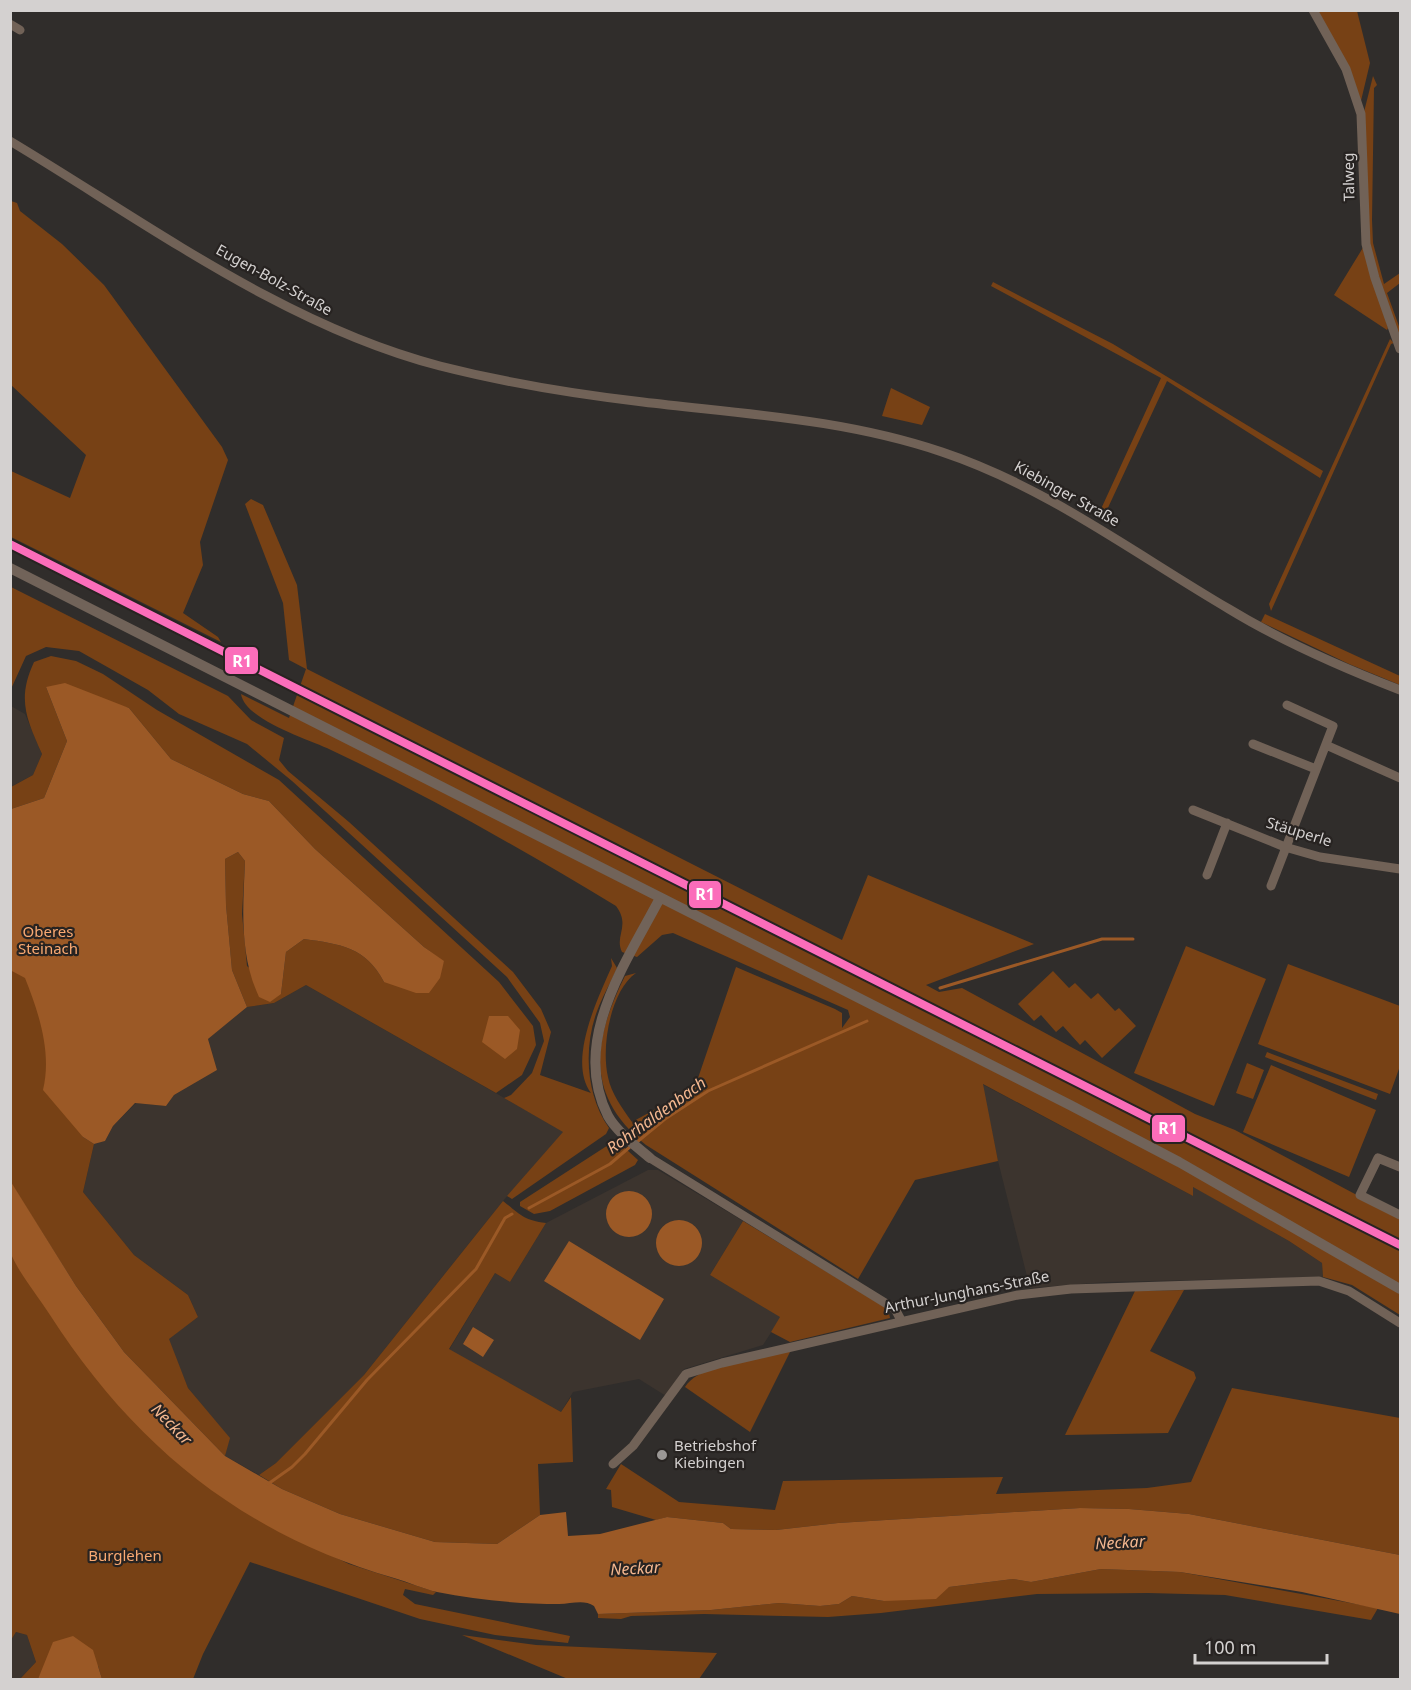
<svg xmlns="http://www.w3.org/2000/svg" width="1411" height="1690" font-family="'Noto Sans',sans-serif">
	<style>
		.built { fill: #3c342e }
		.green { fill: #774115 }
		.water { fill: #9b5926 }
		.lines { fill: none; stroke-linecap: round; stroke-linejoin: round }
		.stream { stroke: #9b5926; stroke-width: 3 }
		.minor { stroke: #716257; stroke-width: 9 }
		.major { stroke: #716359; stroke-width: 10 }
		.rail-1-casing { stroke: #272321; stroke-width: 12 }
		.rail-1 { stroke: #fb6dba; stroke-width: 8 }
		.poi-dot { fill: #9b9896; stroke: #272321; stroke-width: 2 }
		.labels { text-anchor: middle; stroke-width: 4.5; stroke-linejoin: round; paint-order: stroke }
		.street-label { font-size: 15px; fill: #d4d1d0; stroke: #272321 }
		.park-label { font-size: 15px; fill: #f9a972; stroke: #272321 }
		.poi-label { font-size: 15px; fill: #d4d1d0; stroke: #272321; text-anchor: start }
		.water-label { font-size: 16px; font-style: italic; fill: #f5b890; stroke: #272321 }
		.line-badge { stroke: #272321; stroke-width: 2 }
		.badge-label { font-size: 16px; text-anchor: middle; font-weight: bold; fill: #fff }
	</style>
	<rect width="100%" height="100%" fill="#302d2b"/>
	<path class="built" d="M11 706 25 714 42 754 33 775 11 787Z
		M306 985 564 1132 503 1201 364 1375 276 1463 259 1475 225 1456 229 1438 188 1388 168 1339 198 1317 188 1295 134 1255 83 1192 94 1144 105 1141 113 1126 136 1103 166 1106 174 1095 217 1070 208 1039 247 1007 274 1003Z
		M982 1084 1193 1196 1192 1186 1289 1241 1322 1263 1323 1277 1107 1282 1030 1288 998 1161Z
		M648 1170H658L743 1221 710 1275 781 1317 763 1345 684 1369 666 1396 639 1379 573 1392 561 1412 449 1350 495 1273 510 1282 546 1223Z
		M16 1632 27 1635 36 1662 20 1679 11 1680V1640Z"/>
	<path class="green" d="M1317 11H1357L1370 63 1360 105Z
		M1373 76 1377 85 1374 88 1372 220 1373 243 1384 284 1400 273V283L1387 293 1400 329 1399 334 1396 332 1368 242 1363 116Z
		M11 201 17 203 20 211 62 244 104 285 222 447 228 460 200 542 203 565 183 613 218 637 221 642 11 537V471L70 498 86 455 11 385Z
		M1364 246 1388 328 1387 330 1334 295Z
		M993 282 1113 344 1323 471 1320 478 1167 381 1106 512 1101 509 1161 378 991 286Z
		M1390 339 1394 343 1391 344 1271 611 1269 604Z
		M891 388 930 407 922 425 882 416Z
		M251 499 263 505 297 585 307 669 842 940 868 875 1034 944 926 985 939 992 962 988 1195 1114 1235 1130 1400 1218V1315L1352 1285 1323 1277 1322 1263 1289 1241 1193 1187V1196L983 1084 998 1161 915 1180 858 1279 646 1145C585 1095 592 1042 625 976L636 973C610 991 601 1048 608 1077 611 1093 622 1108 632 1122L685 1093 697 1081 736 967 835 1009 842 1013V1028L850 1017 848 1010 673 933 662 935 637 957 622 952C614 936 631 926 616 906 523 850 429 796 331 750 308 739 245 720 241 694L289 718 306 669 289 660 283 603 245 504Z
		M11 587 228 696 251 720 284 738 279 760 288 771 349 822 513 972 541 1009 551 1032 540 1075 591 1093C567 1061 598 998 612 966L611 958 617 968C612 981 604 993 599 1006 583 1044 585 1094 609 1128L606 1134 512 1199 507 1196 563 1132 504 1098 511 1095 532 1073 544 1041 540 1023 507 977 292 781 247 744 179 714 148 690 79 651 46 647 26 656 11 689Z
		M1265 614 1400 676V685L1349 664 1261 622Z
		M51 656 76 661 103 674 157 710 279 780 499 982 533 1026 536 1045 522 1075 496 1093 306 985 274 1003 247 1007 232 970 226 905 225 859 238 852 245 861 242 914 247 966 281 994 286 952 304 939C340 944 366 947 384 982L444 962 424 947 315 849 269 801 243 794 171 759 129 708 46 687 67 741 44 798 11 809V787L33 775 42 754C26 718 17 699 34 662Z
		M11 881 83 1137 94 1144 83 1192 134 1255 188 1295 198 1317 169 1339 188 1388 230 1438 225 1456 124 1352 76 1286 11 1183Z
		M1186 946 1266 979 1214 1106 1134 1073Z
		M1288 964 1400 1006V1066L1390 1094 1258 1044Z
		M1053 971 1069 988 1075 983 1091 999 1098 993 1115 1011 1119 1008 1136 1026 1102 1058 1085 1040 1080 1045 1063 1026 1056 1032 1041 1015 1034 1021 1018 1004Z
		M1267 1052 1378 1094 1376 1100 1265 1057Z
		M1247 1063 1264 1070 1253 1099 1236 1093Z
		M1271 1065 1376 1110 1349 1177 1243 1132Z
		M616 1140 638 1160 635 1165 550 1211 534 1214 520 1206V1202Z
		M503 1201C520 1214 523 1220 546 1223L510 1282 495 1273 449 1349 561 1412 571 1397 573 1462 538 1464 540 1515 497 1544 435 1542 340 1514 282 1489 259 1475 276 1463 364 1375Z
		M743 1221 888 1309 890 1318 790 1342 771 1332 780 1317 710 1275Z
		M11 1245 293 1537 349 1564 436 1592 433 1595 405 1589 403 1595 415 1604 570 1636 568 1643 495 1635 420 1619 250 1562 203 1654 193 1679H102L98 1666 45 1665 38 1679H20L36 1662 27 1635 16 1632 11 1640Z
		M1184 1290 1150 1351 1194 1372 1196 1378 1168 1433 1065 1435 1135 1291Z
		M791 1350 750 1432 685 1387C700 1363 763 1356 791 1350Z
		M1232 1388 1400 1418V1555L1189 1514 1129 1509 1080 1508 838 1523 776 1530 731 1529 723 1523 667 1517 656 1520 612 1507 611 1490 606 1489 621 1464 679 1502 775 1510 783 1481 1003 1477 996 1494 1147 1488 1191 1482Z
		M1101 1569 1180 1572 1378 1608 1371 1620 1225 1595 1148 1593 1037 1594 881 1613 828 1617 704 1614 631 1616 621 1619 598 1618V1614L711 1610 779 1603 820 1606 839 1604 852 1596 884 1601 949 1587 1013 1579 1031 1582Z
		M462 1635 536 1645 717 1653 699 1679H568Z"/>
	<path class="water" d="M65 683 129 708 171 759 243 794 269 801 315 849 424 947 444 961 440 978 429 993H416L384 982C366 947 340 944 304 939L286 952 281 994 270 1002 259 997C239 954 243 908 245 861L238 852 225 859 226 905 232 970 247 1007 208 1039 217 1070 174 1095 166 1106 135 1103 113 1126 105 1141 94 1144 83 1137 43 1090C52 1053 39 1013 25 978L10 970 11 809 44 798 67 741 46 687Z
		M489 1016H508L520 1030 517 1049 505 1059 482 1042Z
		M11 1182 76 1286 124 1352 225 1456 282 1489 340 1514 435 1542 497 1544 540 1515 566 1512 568 1536 600 1534 667 1517 723 1523 731 1529 776 1530 838 1523 1080 1508 1129 1509 1189 1514 1400 1555V1614L1302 1592 1180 1572 1101 1569 1031 1582 1013 1579 949 1587 936 1599 884 1601 852 1596 839 1604 820 1606 779 1603 711 1610 598 1614 594 1606C584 1599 571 1604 559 1604 520 1604 476 1600 437 1592 423 1589 409 1582 394 1578 243 1534 135 1447 50 1315 38 1296 20 1275 11 1254 7 1244 10 1194 11 1182Z
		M606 1214a23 23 0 1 1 46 0a23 23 0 1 1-46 0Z
		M656 1243a23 23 0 1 1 46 0a23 23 0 1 1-46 0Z
		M569 1241 664 1299 640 1340 544 1281Z
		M473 1327 494 1340 483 1357 463 1344Z
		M73 1636 93 1650 102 1679H38L53 1642Z"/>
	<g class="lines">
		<path class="stream" d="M940 988 1102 939H1133
			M637 1142 665 1119 708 1091 867 1021
			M529 1208 610 1164 631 1146
			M268 1484 292 1467 305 1454 367 1380 476 1269 505 1218 512 1214"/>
		<path class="minor" d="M1313 10 1346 69 1361 114 1366 244 1375 278 1400 349
			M10 24 20 30
			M10 141C147 223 285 326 440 366 507 383 574 394 643 402 743 414 845 419 942 452 1047 487 1135 554 1229 609 1283 642 1341 667 1400 690
			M1253 744 1316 769
			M1326 745 1400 778
			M1193 810 1285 847 1320 857 1400 869
			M1207 875 1227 823
			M1271 886 1333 726 1287 705
			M650 1158 895 1309 901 1320
			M1400 1167 1378 1158 1360 1195 1400 1215
			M613 1464 633 1446 686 1374 722 1363 1018 1295 1071 1289 1319 1281 1349 1291 1400 1323"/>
		<path class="major" d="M10 568 1070 1105 1179 1162 1400 1289
			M650 1158C636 1146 617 1132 608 1116 570 1041 626 963 660 898"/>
		<defs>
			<path id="rail-1" d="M10 544 1400 1245"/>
		</defs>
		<use href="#rail-1" class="rail-1-casing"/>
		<use href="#rail-1" class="rail-1"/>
	</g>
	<circle class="poi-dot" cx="662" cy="1455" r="6"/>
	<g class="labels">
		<g class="street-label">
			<text transform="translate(1349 177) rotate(-91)" y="5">Talweg</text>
			<text transform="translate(274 280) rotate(29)" y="5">Eugen-Bolz-Straße</text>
			<text transform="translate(1067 494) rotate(29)" y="5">Kiebinger Straße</text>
			<text transform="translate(1299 832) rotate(17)" y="5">Stäuperle</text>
			<text transform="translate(967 1292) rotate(-11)" y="5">Arthur-Junghans-Straße</text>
		</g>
		<g class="park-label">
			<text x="48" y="937">Oberes<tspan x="48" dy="17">Steinach</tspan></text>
			<text x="125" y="1561">Burglehen</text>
		</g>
		<g class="poi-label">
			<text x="674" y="1451">Betriebshof<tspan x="674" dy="17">Kiebingen</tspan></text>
		</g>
		<g class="water-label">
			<text transform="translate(656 1115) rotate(-36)" y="6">Rohrhaldenbach</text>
			<text transform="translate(172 1424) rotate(46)" y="6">Neckar</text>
			<text transform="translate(1120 1542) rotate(-3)" y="6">Neckar</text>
			<text transform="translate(635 1568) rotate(-3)" y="6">Neckar</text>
		</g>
	</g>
	<g class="line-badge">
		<rect x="224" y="646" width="35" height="29" rx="6" fill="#fb6dba"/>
		<rect x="688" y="880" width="34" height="29" rx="6" fill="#fb6dba"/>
		<rect x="1151" y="1114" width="35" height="29" rx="6" fill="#fb6dba"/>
	</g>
	<g class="badge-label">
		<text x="242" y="667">R1</text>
		<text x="705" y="900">R1</text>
		<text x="1168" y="1134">R1</text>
	</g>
	<rect width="1411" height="1690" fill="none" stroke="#d4d1d0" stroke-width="24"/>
	<path d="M1195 1654v9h132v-9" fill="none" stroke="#d4d1d0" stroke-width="3"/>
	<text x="1204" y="1654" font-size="18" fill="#d4d1d0" stroke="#272321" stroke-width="4.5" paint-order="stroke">100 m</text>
</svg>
